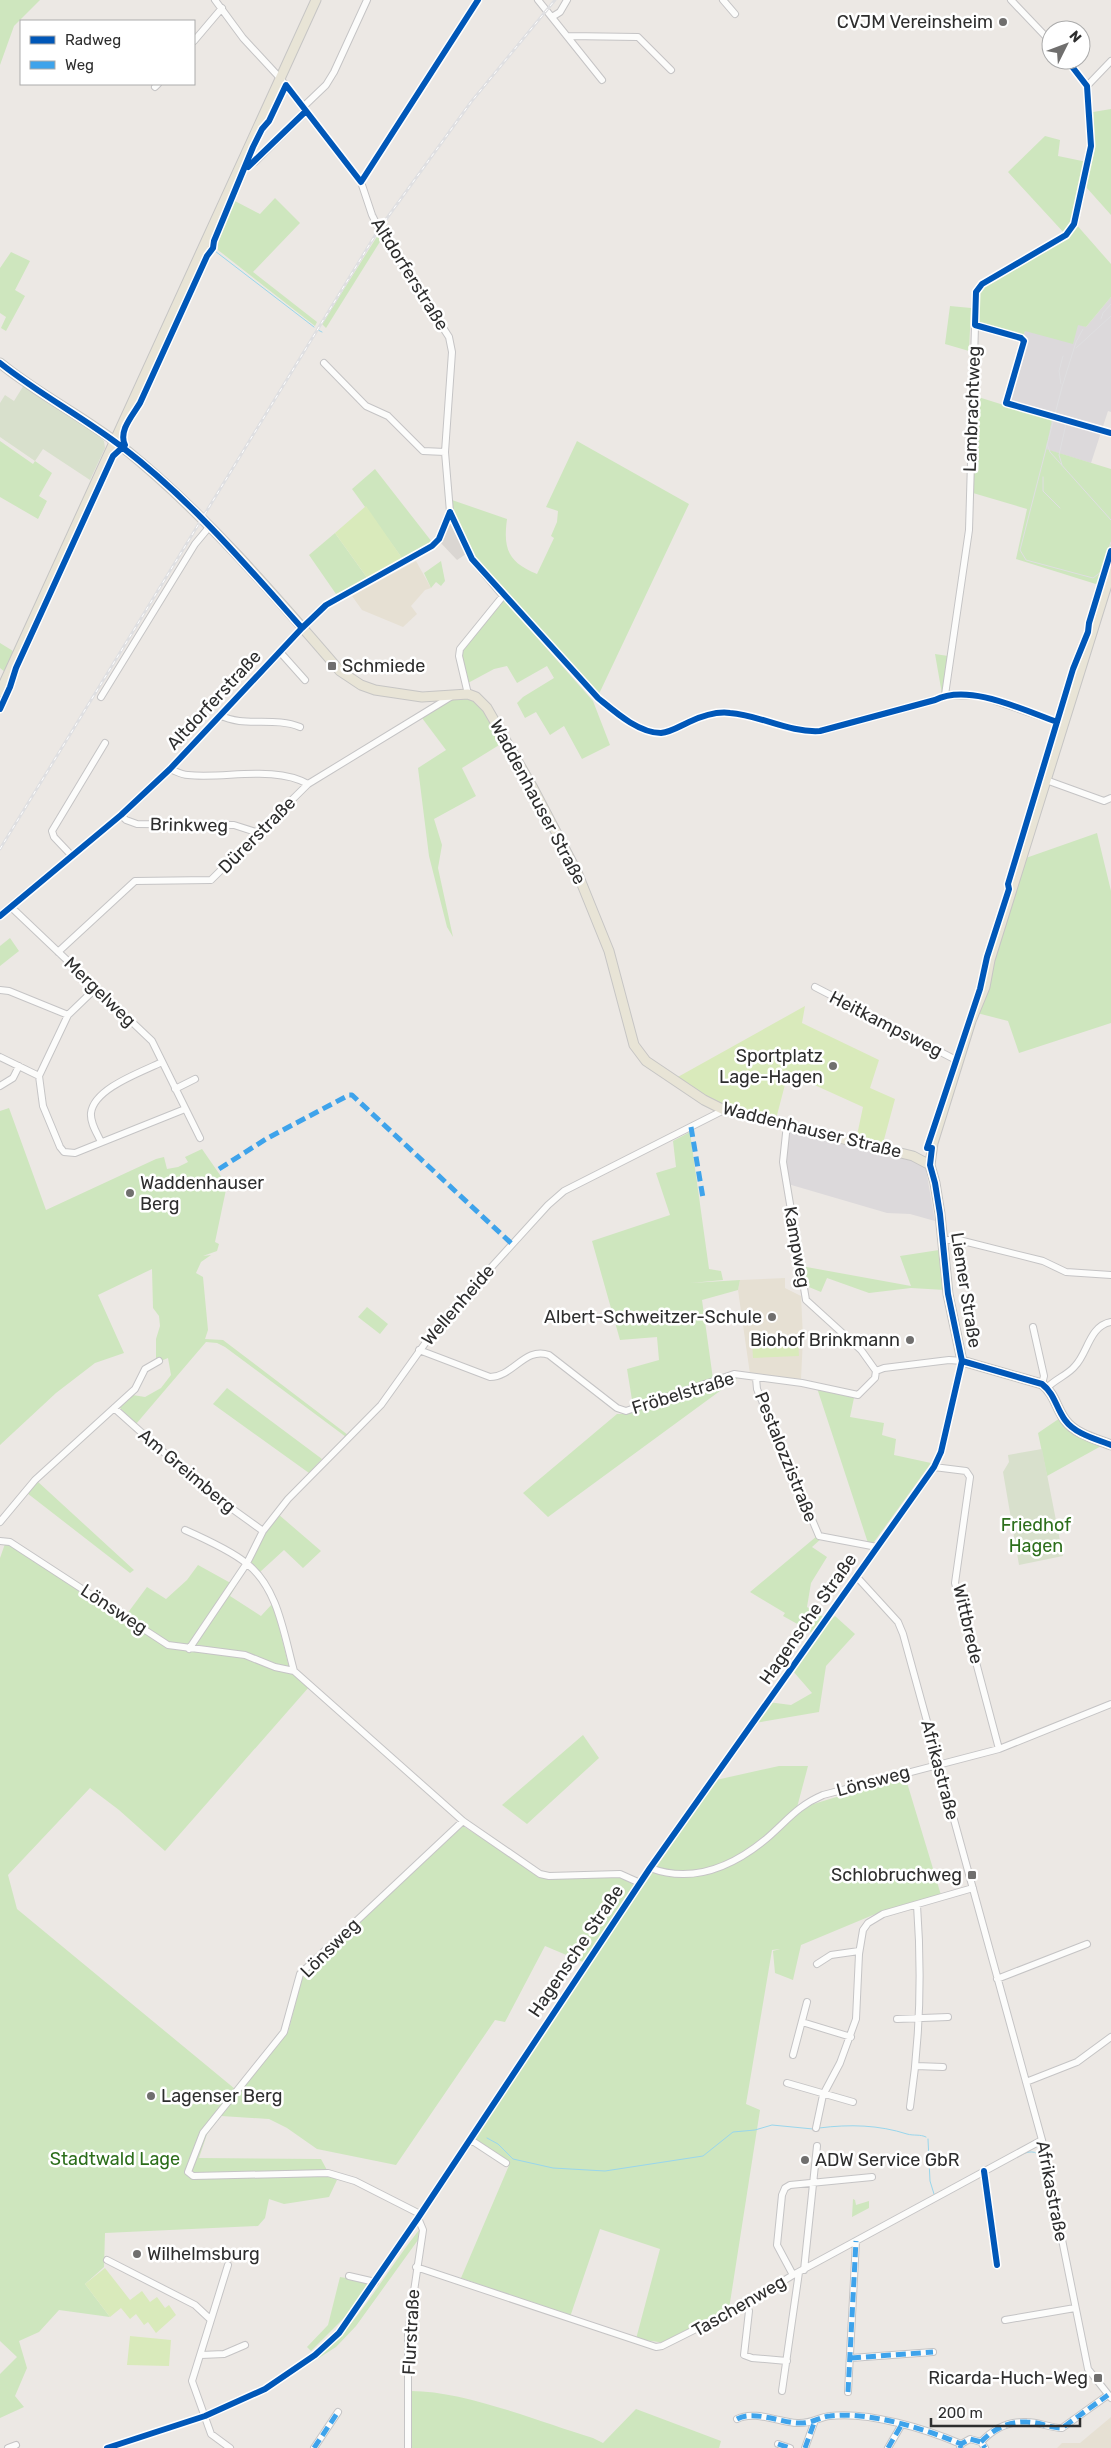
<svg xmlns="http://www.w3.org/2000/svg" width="1111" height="2448" font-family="Rubik,sans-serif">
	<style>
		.industrial { fill: #dcd9db }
		.education { fill: #e6e0d3 }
		.green { fill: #cee6be }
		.cemetery { fill: #d8e0cc }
		.pitch { fill: #d9eabb }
		.plaza { fill: #dad6d2 }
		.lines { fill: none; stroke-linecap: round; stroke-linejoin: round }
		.stream { stroke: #99d6ec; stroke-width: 1 }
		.minor-casing { stroke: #c5c4c5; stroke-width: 8 }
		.major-casing { stroke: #c6c5c4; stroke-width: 11 }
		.minor { stroke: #fcfcfb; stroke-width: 6 }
		.major { stroke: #e8e4d6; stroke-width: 9 }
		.tram { stroke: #dfdfe1; stroke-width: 1 }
		.rail-casing { stroke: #dfdfe1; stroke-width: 3 }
		.rail { stroke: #fff; stroke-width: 1; stroke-dasharray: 4; stroke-linecap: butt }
		.quiet { stroke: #3ea3eb; stroke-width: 5; stroke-dasharray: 10 5; stroke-linecap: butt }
		.cycleway-casing { stroke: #fff; stroke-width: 9 }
		.cycleway { stroke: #0057b8; stroke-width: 6 }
		.poi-dot { fill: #706f6e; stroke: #fff; stroke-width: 2 }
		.labels { text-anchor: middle; stroke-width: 5; stroke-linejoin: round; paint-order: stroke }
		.poi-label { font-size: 18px; fill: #2e2e2e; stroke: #fff; text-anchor: end }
		.street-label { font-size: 18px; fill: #2e2e2e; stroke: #fff }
		.park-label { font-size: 18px; fill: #2c6e1b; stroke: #fff }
	</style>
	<rect width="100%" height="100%" fill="#ece8e4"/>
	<path class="industrial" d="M1111 297V412L1108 411 1091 463 1045 449 1052 420 1004 405 1025 331 1079 324 1086 327Z
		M789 1132 925 1164 935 1221 910 1214 887 1213 788 1184 784 1163Z"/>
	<path class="education" d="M416 561 431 588 425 590 411 606 417 614 403 627 362 610 352 596Z
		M785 1278V1288L801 1296 803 1338 801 1379 750 1374 738 1290 740 1280Z
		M1111 2417V2448H1057L1062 2443H1080Z"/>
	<path class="green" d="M0 0H40L14 26 0 65Z
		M1111 109V215L1086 187 1095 148 1093 112Z
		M1045 136 1060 140 1058 156 1087 162 1074 219 1065 234 1008 172Z
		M275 198 300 223 253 272 317 322 315 326 218 250V245L215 242 233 200 260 214Z
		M1075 223 1111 264V297L1086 327 1078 325 1073 344 1025 331 1023 338 976 324 977 292 983 287 1067 235Z
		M378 235 381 240 326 328 322 324Z
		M11 252 30 261 15 290 25 296 6 331 1 328 6 317 0 313V268Z
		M950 306 971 308 969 351 945 344Z
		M975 396 1052 420 1046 449 1111 469V547L1099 585 1016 559 1027 509 973 493Z
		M0 441 33 464 35 461 52 473 39 496 47 501 38 519 0 497Z
		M577 441 689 504 598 696 475 559 452 508V500L507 519C503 549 508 562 537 574L554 538 551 536 557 522 558 511 546 507Z
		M375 469 432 542 402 558 352 489Z
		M335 533 368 579 336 594 309 555Z
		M441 561 445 581 441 586 436 582 431 588 424 573Z
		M503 599 593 701 610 745 582 759 564 726 550 735 536 712 525 718 517 703 523 697 554 678 547 666 517 683 507 666 494 669 468 683 461 656 462 650Z
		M0 643 13 651 5 672 0 668Z
		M935 654 948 656 942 694Z
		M467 696 485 709 504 742 462 768 476 796 434 819 442 845 438 868 453 937 447 927 429 856 418 768 446 750 422 718 454 698Z
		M1097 833 1111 891V1023L1019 1053 1008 1021 977 1013 1023 859Z
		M10 938 19 951 0 966V946Z
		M9 1108 46 1210 156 1159 164 1157 167 1169 178 1167 188 1162 185 1157 202 1149 227 1185 215 1242 219 1244 217 1251 203 1256 211 1255 201 1262 196 1273 203 1277 208 1330 205 1339 223 1340 348 1435 346 1437 225 1347 217 1343 206 1342 136 1424 119 1407 133 1395 145 1397 161 1388 171 1375 168 1358 156 1363V1339L160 1326 159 1316 153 1308 152 1269 98 1295 124 1353 95 1363 56 1393 0 1445V1111Z
		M690 1132 709 1269 721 1271 723 1280 691 1283 740 1280 738 1290 702 1300 713 1379 633 1406 627 1369 659 1360 657 1337 620 1340 592 1241 670 1215 656 1173 676 1167 673 1141Z
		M939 1250 945 1290 911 1288 869 1293 827 1278 821 1292 804 1285 801 1266 911 1286 900 1256Z
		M367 1307 388 1324 380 1334 358 1317Z
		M733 1376 739 1377 548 1517 523 1493 617 1414H626Z
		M227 1388 322 1459 309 1473 213 1404Z
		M817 1388 855 1393 850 1417 884 1423 882 1435 896 1439 894 1455 931 1463 874 1542 868 1543Z
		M1060 1418 1103 1445 1047 1476 1038 1433Z
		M37 1481 134 1570 130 1573 27 1493Z
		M278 1514 321 1551 303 1568 284 1550 260 1572 251 1562 267 1529Z
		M817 1536 822 1538 812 1547 827 1557 811 1583 807 1607 830 1621 835 1616 855 1634 826 1666 819 1712 755 1723 768 1702 791 1705 812 1693 792 1670 813 1640 810 1631 783 1616 785 1613 750 1592Z
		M6 1541 124 1618 147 1587 166 1599 187 1580 198 1565 236 1586 230 1596 261 1616 273 1603 289 1667C275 1665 262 1660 248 1656 223 1648 196 1644 170 1643L168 1647 191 1652 194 1647 243 1657 293 1672 309 1687 165 1851 119 1810 90 1788 8 1875 17 1909 235 2089 221 2115 288 2032 303 1975 463 1826 545 1879 619 1876 634 1885 583 1962 545 1946 505 2022 495 2020 396 2165 317 2149 287 2128 269 2119 221 2116 207 2134 199 2158 321 2159 328 2172 337 2180 329 2197 284 2204 269 2199 265 2218 258 2226 105 2233 104 2267 85 2284 110 2317 59 2310 39 2332 19 2341 27 2368 15 2396 24 2407 0 2418V2374L17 2357 0 2341V1558Z
		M583 1735 599 1758 527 1824 502 1805Z
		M779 1766H808L795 1815 807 1806 905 1776 941 1895 873 1915 801 1945 793 1980 775 1973 773 1951 780 1949 772 1950 746 2104 760 2110 729 2309 666 2343 636 2339 660 2249 600 2229 570 2317 461 2278 510 2163 473 2141 605 1942 716 1780Z
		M853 2199 855 2200 856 2205 869 2201V2208L852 2217Z
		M419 2230 418 2240 356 2326 336 2347 300 2370C313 2360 325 2351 336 2340 368 2307 390 2266 419 2230Z
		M340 2277 370 2282 348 2314 311 2351 307 2347 328 2325Z
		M411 2391C465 2391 540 2422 593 2438L603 2443 636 2409 721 2441 719 2448H411Z"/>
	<path class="cemetery" d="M24 385 95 433 104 441 105 448 90 480 43 449 35 461 0 437V403L5 395 14 401Z
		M1042 1449 1063 1556 1019 1565 1003 1472 1009 1462 1008 1455Z"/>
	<path class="pitch" d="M366 506 402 558 368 579 335 533Z
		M805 1006 802 1023 879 1060 870 1088 895 1099 882 1147 856 1140 863 1107 788 1073 776 1119 731 1108 705 1098 676 1078Z
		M798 1339 799 1356 753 1358 752 1340Z
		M105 2268 130 2300 142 2291 150 2302 157 2297 165 2308 169 2305 176 2315 156 2333 148 2322 144 2325 136 2314 130 2319 121 2308 110 2317 85 2284Z
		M130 2336 171 2340 169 2366 127 2365Z"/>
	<path class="plaza" d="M449 521 466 554 457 560 440 542Z"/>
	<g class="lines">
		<path class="stream" d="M209 246 211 248
			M215 251 314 327
			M318 330 322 332
			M819 2128C850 2124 879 2125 907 2134 914 2136 920 2134 926 2137
			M487 2138 498 2144 513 2159 553 2168 605 2171 703 2156 733 2132 755 2130 772 2125 813 2129
			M928 2139 930 2181 934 2194
			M1021 2155C1028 2151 1036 2150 1041 2157"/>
		<defs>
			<path id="minor" d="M538 0 602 80
				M723 0 735 14
				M1011 0 1051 42
				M552 17 560 12 567 0
				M568 36 638 37 671 70
				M194 41 222 8
				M1087 86 1111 61
				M155 87 158 84
				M303 107 326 85 334 72 367 0
				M245 167 255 162 306 111
				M361 182 478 0
				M324 363 366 406 388 416 423 451 445 452
				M450 512 472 559 503 596 460 649 459 656 468 694
				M280 652 305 680
				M101 697 195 544 210 526
				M220 715C243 728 274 716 300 727
				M1063 724 981 696 945 695 969 530 976 292 982 284 1066 235 1074 224 1091 146 1087 86 1067 60
				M170 769C175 771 182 775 188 775 225 779 275 765 308 784
				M1046 780 1104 801 1111 798
				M121 815 126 820 137 824 234 825 259 833
				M72 856 54 837 52 831 105 743
				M11 907 152 1041 200 1138
				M0 916 121 815 170 769 302 628 326 605 432 546 439 539 450 512 445 452 452 352 449 337 379 229 372 215 361 182 280 78 243 38 215 0
				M58 952 135 881 211 880 308 784 452 696
				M815 987 958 1061
				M96 988 68 1015 39 1076 43 1106 60 1147 64 1152 75 1153 185 1109
				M0 990 9 991 68 1015
				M0 1057 39 1076
				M0 1086 13 1078 19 1066
				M175 1089 195 1079
				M787 1124 783 1162 806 1300 861 1350 876 1371
				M101 1142C97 1133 90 1123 91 1113 94 1088 142 1072 162 1062
				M943 1240H959L1043 1261 1066 1272 1111 1275
				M1033 1327 1044 1376 1042 1384
				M756 1378 757 1389 819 1536 877 1547
				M1047 1388C1055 1379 1068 1375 1075 1366 1088 1353 1089 1326 1111 1322
				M114 1408 206 1490 263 1531
				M934 1467 966 1471 970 1477 955 1583 999 1749
				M0 1522 35 1480 135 1389 145 1369 159 1361
				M185 1530C203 1538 230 1550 246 1563 278 1587 284 1635 294 1671
				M0 1541 10 1542 168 1645 245 1655 275 1667 294 1671 463 1821 540 1874 549 1876 620 1874 640 1883
				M856 1576 898 1622 903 1634 1042 2140 1088 2369 1111 2398
				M189 1649 247 1563 263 1531 288 1499 381 1405 436 1328 548 1205 564 1191 724 1110
				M650 1868C693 1884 732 1867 766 1839 787 1821 797 1806 823 1795L999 1749 1111 1704
				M817 1964 831 1955 859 1951
				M997 1979 1087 1944
				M897 2019 948 2017
				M802 2022 851 2037
				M793 2055 807 2002
				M916 2066 943 2067
				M1026 2082 1077 2062 1111 2037
				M787 2083 853 2102
				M910 2107C920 2040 922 1973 917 1905
				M816 2128 823 2095 840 2063 856 2019 859 1954 863 1930 868 1923 883 1914 973 1888
				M469 2142H474L506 2163
				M984 2171 997 2265
				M420 2214 355 2181 328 2173 193 2176 188 2172 203 2133 284 2032 300 1974 463 1821
				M107 2260 195 2305 210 2319
				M228 2265 192 2381 211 2434 230 2448
				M416 2267 656 2347 662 2346 746 2304 793 2275 1042 2140
				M804 2270 817 2146
				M793 2275 777 2245 782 2195 785 2188 790 2185 872 2177
				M349 2276 375 2282
				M746 2304 749 2311 744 2355 752 2358 787 2361
				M1005 2320 1075 2308
				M201 2355 224 2354 245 2345
				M851 2358 933 2352
				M782 2391 799 2272
				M848 2392 856 2241
				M737 2419C754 2410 779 2422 797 2423 813 2424 818 2417 830 2416 868 2411 926 2429 961 2444
				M981 2442C993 2429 1009 2421 1027 2422 1039 2422 1050 2428 1062 2428L1108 2395
				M778 2444 790 2448
				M960 2447 961 2444 970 2439 981 2442 985 2448
				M8 2448 16 2445
				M107 2448 205 2416 265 2389 315 2355 339 2333 418 2218 650 1868 934 1467 941 1452 962 1361 949 1360 884 1368 876 1371 875 1378 858 1395 802 1383 734 1374 626 1411 617 1408 549 1355C525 1346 513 1377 490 1377L419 1350
				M314 2448 338 2412
				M408 2448V2332L423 2230 418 2218
				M805 2448 814 2423
				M888 2448 902 2424"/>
			<path id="major" d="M0 363C39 395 85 417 125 449 205 514 273 593 340 671L361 685 375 690 422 697 468 694 476 697 487 708 533 788 577 872 609 951 634 1045 646 1061 704 1100 724 1110 913 1156 930 1165
				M1111 572 990 960 985 987 971 1021 933 1143 930 1165 935 1183 940 1214 948 1294 962 1361 1042 1384C1055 1394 1056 1408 1065 1420 1075 1434 1096 1439 1111 1445
				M0 692 316 0"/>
		</defs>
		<use href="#minor" class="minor-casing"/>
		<use href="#major" class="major-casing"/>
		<use href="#minor" class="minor"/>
		<use href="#major" class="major"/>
		<path class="tram" d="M1101 319 1103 313 1111 304
			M1083 329 1076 342 1062 387 1020 550 1026 560 1093 578 1101 572 1111 542
			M1076 348 1111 316
			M1061 384 1059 371 1063 356
			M1047 444 1050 452 1111 520
			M1062 465 1059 455 1066 424
			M1043 477V491L1060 508"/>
		<defs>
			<path id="rail" d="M0 849 379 229 471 102 555 0"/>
		</defs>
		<use href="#rail" class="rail-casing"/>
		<use href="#rail" class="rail"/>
		<path class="quiet" d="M691 1127 703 1198
			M219 1169 266 1139 349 1095H352L512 1244
			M851 2358 933 2352
			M848 2392 856 2241
			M737 2419C754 2410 779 2422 797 2423 813 2424 818 2417 830 2416 868 2411 926 2429 961 2444
			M981 2442C993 2429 1009 2421 1027 2422 1039 2422 1050 2428 1062 2428L1108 2395
			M778 2444 790 2448
			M314 2448 338 2412
			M805 2448 814 2423
			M888 2448 902 2424
			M960 2448 961 2444 970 2439 981 2442 985 2448"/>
		<defs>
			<path id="cycleway" d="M1067 60 1087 86 1091 146 1074 224 1066 235 982 284 976 292 975 325 1021 338 1024 341 1006 403 1111 433
				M248 167 306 111
				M0 363C39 394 83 417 122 447 190 499 246 565 302 628
				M450 512 472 559 598 698C614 711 638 733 661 733 671 732 680 726 689 722 702 716 716 711 730 713 760 715 789 733 820 731L935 700C969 683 1023 710 1057 722
				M0 709 10 687 16 668 113 456 125 445C118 431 133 415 140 403L207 256 213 248 214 241 253 147 262 129 269 121 286 85 361 182 478 0
				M0 916 121 815 170 769 302 628 326 605 432 546 439 539 450 512
				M962 1361 1042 1384C1055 1394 1056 1408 1065 1420 1075 1434 1096 1439 1111 1445
				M984 2171 997 2265
				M107 2448 205 2416 265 2389 315 2355 339 2333 418 2218 650 1868 934 1467 941 1452 962 1361 948 1294 940 1214 935 1183 930 1165 932 1148H927L980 989 987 957 1009 889 1008 884 1073 669 1088 632 1089 623 1111 551"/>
		</defs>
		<use href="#cycleway" class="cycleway-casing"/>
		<use href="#cycleway" class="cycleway"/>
	</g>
	<g class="poi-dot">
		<circle cx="1003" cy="22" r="5"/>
		<rect x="327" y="661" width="10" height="10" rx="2.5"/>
		<circle cx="833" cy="1066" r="5"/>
		<circle cx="130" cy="1193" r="5"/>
		<circle cx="772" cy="1317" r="5"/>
		<circle cx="910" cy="1340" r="5"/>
		<rect x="967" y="1870" width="10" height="10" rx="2.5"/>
		<circle cx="151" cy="2096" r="5"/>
		<circle cx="805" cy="2160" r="5"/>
		<circle cx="137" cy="2254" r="5"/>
		<rect x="1093" y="2373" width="10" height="10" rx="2.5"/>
	</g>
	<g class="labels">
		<g class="poi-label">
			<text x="993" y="28">CVJM Vereinsheim</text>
			<text x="342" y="672" text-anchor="start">Schmiede</text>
			<text x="823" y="1062">Sportplatz<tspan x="823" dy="21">Lage-Hagen</tspan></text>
			<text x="140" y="1189" text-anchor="start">Waddenhauser<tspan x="140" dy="21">Berg</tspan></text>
			<text x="762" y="1323">Albert-Schweitzer-Schule</text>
			<text x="900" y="1346">Biohof Brinkmann</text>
			<text x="962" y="1881">Schlobruchweg</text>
			<text x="161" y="2102" text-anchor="start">Lagenser Berg</text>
			<text x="815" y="2166" text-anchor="start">ADW Service GbR</text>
			<text x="147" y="2260" text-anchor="start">Wilhelmsburg</text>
			<text x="1088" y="2384">Ricarda-Huch-Weg</text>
		</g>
		<g class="street-label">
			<text transform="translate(410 274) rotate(58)" y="6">Altdorferstraße</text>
			<text transform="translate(972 409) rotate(-88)" y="6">Lambrachtweg</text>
			<text transform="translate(214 700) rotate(-47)" y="6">Altdorferstraße</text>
			<text transform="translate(538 802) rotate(62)" y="6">Waddenhauser Straße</text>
			<text transform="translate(189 825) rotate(1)" y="6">Brinkweg</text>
			<text transform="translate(257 835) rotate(-45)" y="6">Dürerstraße</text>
			<text transform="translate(100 992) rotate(44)" y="6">Mergelweg</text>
			<text transform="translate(886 1024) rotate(27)" y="6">Heitkampsweg</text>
			<text transform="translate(812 1130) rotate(14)" y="6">Waddenhauser Straße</text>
			<text transform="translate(797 1247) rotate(80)" y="6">Kampweg</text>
			<text transform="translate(966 1290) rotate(81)" y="6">Liemer Straße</text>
			<text transform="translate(458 1305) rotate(-49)" y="6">Wellenheide</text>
			<text transform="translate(683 1393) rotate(-17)" y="6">Fröbelstraße</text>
			<text transform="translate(786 1457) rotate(68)" y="6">Pestalozzistraße</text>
			<text transform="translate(187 1471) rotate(40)" y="6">Am Greimberg</text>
			<text transform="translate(114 1609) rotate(33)" y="6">Lönsweg</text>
			<text transform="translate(808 1619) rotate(-55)" y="6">Hagensche Straße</text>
			<text transform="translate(968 1624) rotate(77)" y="6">Wittbrede</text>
			<text transform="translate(940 1770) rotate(75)" y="6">Afrikastraße</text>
			<text transform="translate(873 1781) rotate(-15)" y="6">Lönsweg</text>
			<text transform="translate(330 1948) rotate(-45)" y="6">Lönsweg</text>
			<text transform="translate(576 1951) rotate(-56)" y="6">Hagensche Straße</text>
			<text transform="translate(1052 2191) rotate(79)" y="6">Afrikastraße</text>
			<text transform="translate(739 2306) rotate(-30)" y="6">Taschenweg</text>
			<text transform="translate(411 2332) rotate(-87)" y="6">Flurstraße</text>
		</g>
		<g class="park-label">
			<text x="1036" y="1531">Friedhof<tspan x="1036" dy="21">Hagen</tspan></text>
			<text x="115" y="2165">Stadtwald Lage</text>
		</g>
	</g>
	<rect x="20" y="20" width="175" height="65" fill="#ffffff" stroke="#ababab"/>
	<rect x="30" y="36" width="25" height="8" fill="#0057b8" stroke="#ababab"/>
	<text x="65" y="45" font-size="15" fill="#2e2e2e">Radweg</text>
	<rect x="30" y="61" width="25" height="8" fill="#3ea3eb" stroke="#ababab"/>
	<text x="65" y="70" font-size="15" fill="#2e2e2e">Weg</text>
	<g transform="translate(1066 45) rotate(48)"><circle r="24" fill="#ffffff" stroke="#ababab"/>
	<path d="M0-4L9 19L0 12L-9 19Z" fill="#706f6e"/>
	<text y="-8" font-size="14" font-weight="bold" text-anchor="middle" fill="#2e2e2e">N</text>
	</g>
	<path d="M931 2418v8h149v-8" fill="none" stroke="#2e2e2e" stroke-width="2.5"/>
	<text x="938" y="2418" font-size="15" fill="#2e2e2e" stroke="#ffffff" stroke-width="4" paint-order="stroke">200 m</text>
</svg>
